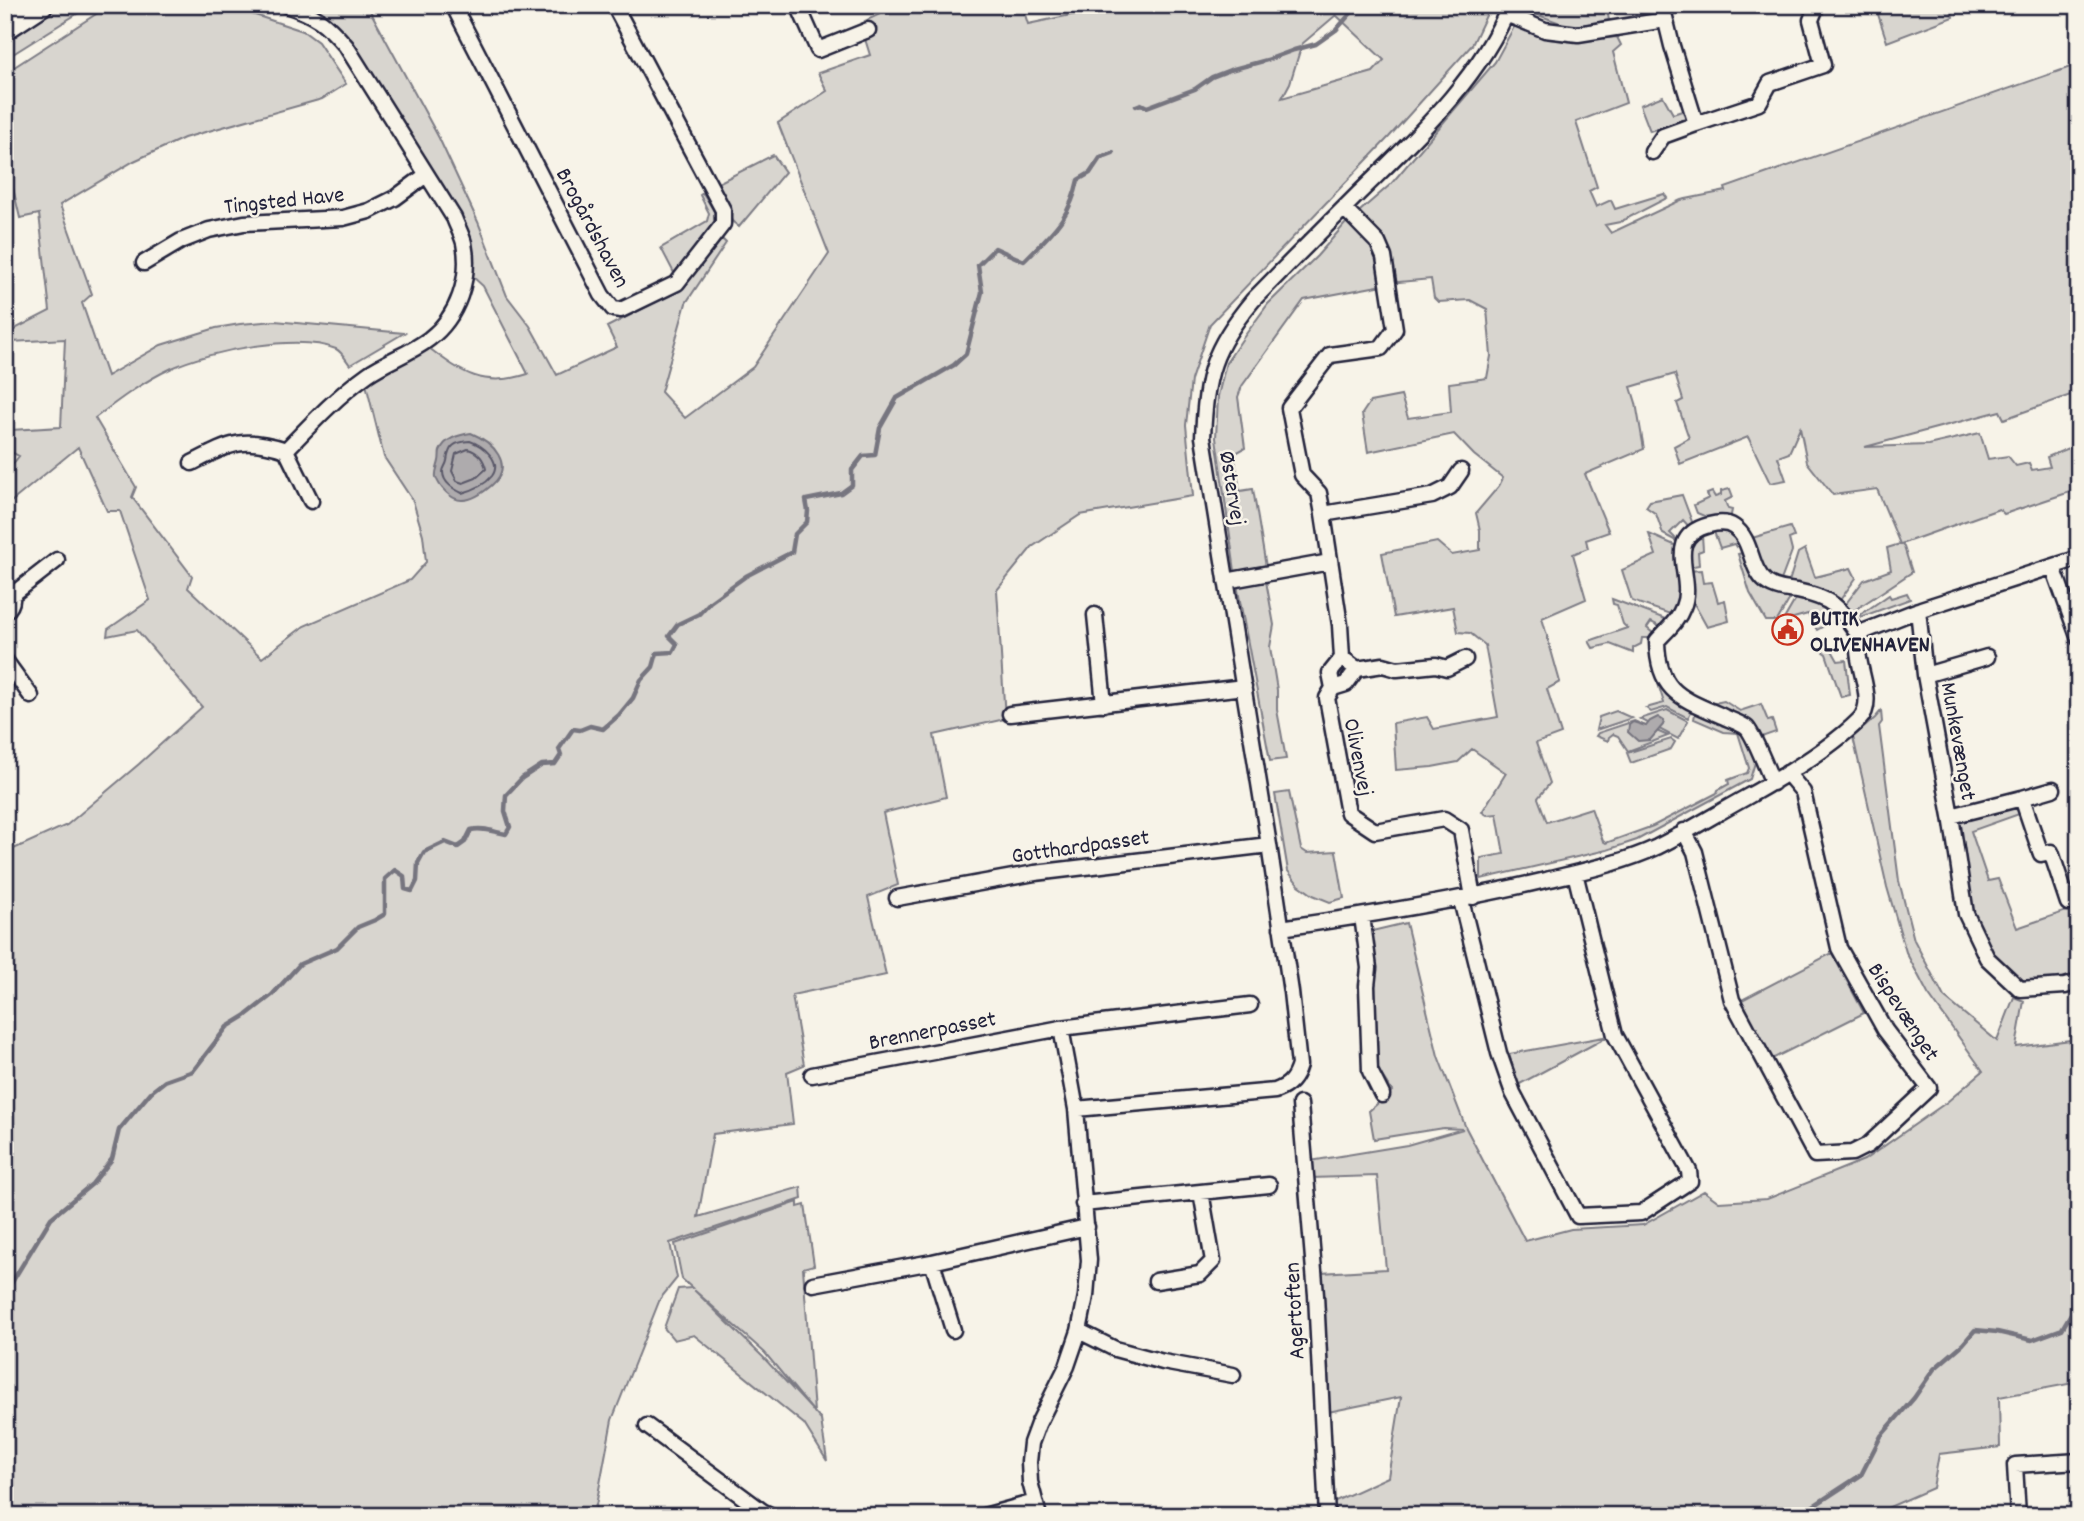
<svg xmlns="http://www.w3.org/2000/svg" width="2084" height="1521" font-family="Dekko,sans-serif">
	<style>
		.green { fill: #d8d5cf; stroke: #7d7c85; stroke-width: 2; fill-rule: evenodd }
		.water { fill: #aeabad; stroke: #76747f; stroke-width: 2 }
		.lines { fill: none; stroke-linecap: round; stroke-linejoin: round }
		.shore { stroke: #5a5969; stroke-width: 2 }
		.stream { stroke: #76747f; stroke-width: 4.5 }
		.minor-casing { stroke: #22223b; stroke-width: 19 }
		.secondary-casing { stroke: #22223b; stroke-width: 24 }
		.minor { stroke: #f7f3e8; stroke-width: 14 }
		.secondary { stroke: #f7f3e8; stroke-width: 19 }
		.labels { text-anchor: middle; stroke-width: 5; stroke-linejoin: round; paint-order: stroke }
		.street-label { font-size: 23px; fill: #22223b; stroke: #f7f3e8 }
		.poi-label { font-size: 23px; font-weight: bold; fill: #22223b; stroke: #f7f3e8; text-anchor: start }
	</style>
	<rect width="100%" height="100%" fill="#f7f3e8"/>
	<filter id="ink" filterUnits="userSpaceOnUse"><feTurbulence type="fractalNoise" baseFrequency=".0143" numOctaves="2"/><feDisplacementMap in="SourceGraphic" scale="14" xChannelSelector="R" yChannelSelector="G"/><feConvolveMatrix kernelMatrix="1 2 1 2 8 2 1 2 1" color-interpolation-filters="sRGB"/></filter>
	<g filter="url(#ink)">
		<path class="green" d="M58 5H91L5 59V39Z
			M110 5H233L252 14 303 31 318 42 346 84 322 99 184 138 134 161 60 205 92 294 82 303 107 376 161 345 216 328 240 324 275 321 404 333 350 365C346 360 342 352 336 349 298 333 209 351 172 368 144 381 120 399 95 418L136 487 132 497 192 576 188 588 262 658 304 626 410 580 426 562 423 535 413 501 384 457 366 384 394 365 429 348C463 374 484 388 528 374L483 286 473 277C473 248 469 235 456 209L351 42 325 15 306 5H367L439 138 478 222 507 296 530 326 557 375 617 347 607 327 679 290 722 239 726 243 686 303 661 392 685 418 753 367 829 254 778 123 827 91 818 73 870 55 865 39 872 35 865 21 880 14 877 5H1022L1028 24 1118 5H1491L1472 45 1389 137 1210 324 1191 380 1186 425 1193 496 1080 515 1032 547 997 590 1005 719 934 735 946 797 883 813 898 885 868 897 886 975 792 995 804 1065 787 1072 793 1124 713 1134 698 1217 801 1187 802 1199 670 1243 677 1278 660 1299 612 1420 594 1516H5V849L7 852 67 825 139 764 202 707 137 630 107 636 108 629 150 600 120 511H107L78 447 5 507V474L19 456 5 449V437L12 438 11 430 61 427 65 339 11 342 5 337V334L50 311 39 214 20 218 5 154V73ZM1336 15 1384 60 1373 72 1282 98 1290 83 1302 44Z
			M1523 5H1606L1609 20 1571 27 1522 9Z
			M1875 5H1950L1953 17 1887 42Z
			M1515 25 1549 39 1567 41 1617 37 1621 45 1613 52 1626 103 1576 122 1597 187 1589 191 1596 207 1611 200 1615 209 1664 194 1667 198 1620 222 1605 225 1611 233 1681 200 1726 191 1725 188 2079 64V392L2004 419 2000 411 1865 447 1928 445 1980 433 1988 459 2008 456 2016 466 2029 463 2032 470 2050 467 2047 457 2079 444V489L2004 514 1999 509 1901 544 1904 547 1912 572 1852 612 1847 611 1844 606 1864 580 1891 570 1887 548 1900 544 1877 489 1833 495 1807 462 1800 428 1789 453 1778 457 1786 480 1770 483 1748 437 1680 464 1674 446 1689 438 1677 403 1683 400 1675 374 1631 387 1636 403 1644 449 1585 474 1609 532 1586 540 1588 548 1573 554 1586 599 1542 618 1560 682 1547 689 1561 734 1536 743 1550 783 1538 798 1547 822 1591 808 1603 841 1606 843 1653 826 1717 793 1718 790 1729 784 1728 780 1747 773 1749 768 1738 733 1724 732 1694 719 1695 714 1702 712 1743 730 1756 759 1750 779 1637 840 1607 850 1481 879V858L1504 854 1497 814 1487 815 1482 812 1506 773 1472 749 1458 762 1432 767 1396 770 1393 723 1427 717 1434 729 1498 717 1485 645 1470 633 1458 632 1453 607 1394 617 1382 553 1437 542 1452 555 1480 550V530L1476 513 1499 486 1503 478 1474 455 1454 434 1368 452 1362 414 1370 402 1401 396 1408 418 1451 412 1449 383 1487 378 1491 356 1487 309 1470 300 1438 302 1434 298 1431 279 1399 282 1304 300 1242 386 1238 397 1245 448 1234 454 1240 491 1253 489 1266 567 1235 571 1216 438 1218 396 1226 363 1243 338 1268 304 1317 256 1345 224 1391 184 1495 62Z
			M1663 96 1673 114 1685 110V119L1650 131 1640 105Z
			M773 155 785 172 739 227 732 221 714 185Z
			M703 193 714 211 715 225 674 273 661 248 707 221 709 213 700 195Z
			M1730 489 1733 497 1725 501 1728 509 1732 510 1730 520 1711 519 1697 513 1694 505 1709 498 1707 494 1712 492 1715 497 1721 495V491Z
			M1682 495 1694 527 1691 529 1683 520 1670 533 1680 543 1663 534 1656 514 1646 507 1650 501Z
			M1790 527 1794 537 1789 539 1792 551 1780 583 1764 571 1752 538Z
			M1713 529H1724L1738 536 1751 570 1792 595 1777 621H1766L1750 593 1738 554 1742 553 1739 545 1736 547 1734 544 1720 548Z
			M1649 534 1679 547 1675 555 1681 588 1676 611 1670 614 1632 601 1622 570 1656 555Z
			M1702 535 1703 550 1698 552 1699 565 1688 567C1688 552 1689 544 1702 535Z
			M1805 549 1815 577 1851 568 1856 578 1838 603 1827 591 1788 585 1798 553Z
			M1701 570 1703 583 1712 582 1718 602 1725 600 1729 621 1707 627 1692 600 1688 571Z
			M1266 581 1274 625 1270 647 1277 690V710L1286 759 1270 761 1237 585Z
			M1907 593 1910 599 1861 617 1860 615 1889 595 1891 598Z
			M1798 595 1817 600 1840 617 1817 630 1808 614 1783 621Z
			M1612 599 1668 620 1667 622 1659 626 1651 622 1647 628 1654 634 1651 638H1642L1641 644 1633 648V653L1610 644 1593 648 1589 641 1627 628 1623 624 1617 605 1613 604Z
			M1829 645 1838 661 1846 660 1850 695 1841 697 1826 654 1819 649Z
			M1658 676 1690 704 1692 710 1688 718 1667 707 1651 712 1646 708 1664 703 1656 677Z
			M1724 701 1740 711 1761 704 1768 721 1772 720 1776 732 1759 738 1715 707 1714 703Z
			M1667 710 1688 721 1678 739 1640 719Z
			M1616 711 1632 718 1596 730 1599 717Z
			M1881 711 1882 722 1879 726 1899 881 1914 940 1944 997 1997 1041 2014 997 2024 1001 2016 1047 2079 1039V1382L1999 1397 2000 1447 1939 1454 1933 1488 1869 1516H1334L1333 1502 1388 1477 1401 1397 1328 1412 1321 1273 1386 1269 1377 1176 1311 1178 1310 1161 1407 1145 1463 1129 1443 1128 1374 1139 1369 1111 1392 1091 1376 1067 1375 969 1372 931 1406 923 1438 1056 1466 1128 1525 1241 1571 1229 1643 1225 1704 1191 1719 1202 1767 1199 1864 1160 1947 1102 1983 1071 1928 994 1906 952 1887 887 1853 737 1875 718Z
			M1634 721 1668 736 1628 751 1618 736 1613 734 1609 737 1608 741 1596 736 1598 733Z
			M1671 739 1675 742 1671 749 1631 763 1627 753Z
			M1289 792 1301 849 1307 853 1336 851 1344 898 1330 902 1313 895 1299 885 1288 871 1275 794Z
			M2012 806 2022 813 1971 831 1988 881 1998 879 2017 928 2075 908 2079 918V974L2065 979 2026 984 1992 955 1973 914 1958 825 1962 820Z
			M1832 953 1864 1013 1772 1059 1740 1001Z
			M1609 1036 1518 1085 1509 1054Z
			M798 1202V1207L805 1205 814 1265 803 1268 814 1412 821 1420 827 1461 804 1424 694 1335 674 1340 664 1328 678 1289 692 1288 682 1279 675 1244ZM694 1290 765 1353 813 1411 763 1357Z"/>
		<path class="water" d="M471 433C493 442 515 465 492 485 484 492 473 500 463 500 452 501 439 487 436 477 435 471 438 467 439 461 440 457 439 455 440 451 445 438 459 435 471 433Z
			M1658 717 1664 721 1663 725 1650 740 1638 741 1628 732 1629 725 1633 722 1646 726 1650 721Z"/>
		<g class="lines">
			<path class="shore" d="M470 441C482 445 503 461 492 476 485 485 473 490 462 493 454 489 443 483 443 472 443 468 446 466 447 461 449 446 454 442 470 441Z
				M468 449C478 452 484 459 486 469L476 478 463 483 457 481 452 471 456 454Z"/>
			<path class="stream" d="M1136 106 1141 104 1147 107 1195 89 1212 77 1230 70 1267 60 1294 50 1316 44 1336 30 1358 5
				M5 1305 9 1287 51 1218 92 1184 112 1159 119 1130 151 1092 165 1081 193 1071 227 1027 245 1016 272 995 300 964 337 948 358 927 375 920 385 914V879L395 870 404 876 405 889 412 891 417 881 418 863 424 852 445 842 458 847 465 842 471 830C483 827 494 832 506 834L510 827 505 811 506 795 522 778 542 765 555 764 561 755 559 749 573 729 580 730 590 726 603 729 619 715 633 698 641 680 653 667 657 653 673 652 677 644 669 636 678 624 699 614 710 602 746 576 792 552 795 534 807 522 808 511 806 500 841 493 852 485V470L863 456 875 455 880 428 897 398 954 365 966 354 982 292 978 265 995 248 1024 261C1051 233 1070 219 1078 180L1090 173 1100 158 1113 153
				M1789 1516 1795 1511 1812 1507 1861 1475 1881 1436 1914 1398 1934 1369 1963 1344 1975 1330 1997 1332 2032 1340 2062 1329 2079 1300"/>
			<defs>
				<path id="minor" d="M286 5C316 15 325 22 346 46L454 218C457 226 462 235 464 243 471 278 458 317 429 339 411 353 387 361 368 374 337 396 312 423 286 450
					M453 5 602 295 613 309 621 310 677 283 723 224V210L614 5
					M798 5 818 50 868 30
					M1662 5 1672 46 1696 124 1759 103 1770 83 1823 65 1811 20 1817 5
					M1506 14 1545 30 1578 34 1665 20
					M1652 152 1663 136 1696 124
					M144 263 181 241 209 230 244 223 343 218 369 211 395 198 426 175
					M192 463C231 443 243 436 286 450L311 501
					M1323 514 1432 496 1450 487 1461 471
					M2053 567 2079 639
					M1226 581 1330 562
					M5 588C15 595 14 604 5 612
					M12 595 57 560
					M1918 610 1925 675 1951 816 1966 914 1987 958 2020 989 2065 986 2079 982
					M1095 615 1104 704
					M1342 658 1357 669 1346 684 1333 688 1330 673 1342 658 1340 625 1323 514 1319 493 1302 475 1289 408 1330 355 1381 348 1395 329 1384 257 1378 243 1344 208
					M5 660 31 696
					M1357 669 1383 665 1397 669 1436 665 1447 668 1465 659
					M1925 675 1987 657
					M1333 688 1327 698 1348 813 1375 831 1444 819 1461 830 1473 897
					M1010 714 1244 687
					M1773 783C1767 770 1755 737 1747 728 1741 723 1730 720 1722 716 1681 698 1658 692 1657 641 1666 631 1678 621 1683 607 1696 578 1661 538 1709 525 1717 523 1727 522 1734 527 1753 540 1749 568 1766 582 1775 589 1787 590 1797 591 1832 598 1840 607 1859 636
					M2022 798 2053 789
					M1951 816 2022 798 2041 854 2051 852 2068 903 2077 901 2079 907
					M1684 831 1695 852 1732 1000 1815 1155 1852 1153 1868 1145 1929 1088 1885 1030 1839 948 1803 792 1787 773
					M897 898 1035 873 1269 845
					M1461 900 1499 1053 1513 1093 1578 1216 1641 1213 1690 1181 1689 1171 1615 1035 1575 873
					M1362 916 1369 968 1367 986 1370 1071 1382 1095
					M1281 928C1371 915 1457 901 1546 880 1583 871 1623 863 1657 847 1687 832 1716 814 1745 798 1781 778 1830 749 1859 720 1882 697 1843 651 1865 631L1921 609 2079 558
					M812 1075 1061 1028 1250 1005
					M1300 1104 1316 1295 1327 1516
					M1076 1109 1275 1091C1289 1086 1295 1079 1299 1065L1291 992 1269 845 1203 437C1206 375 1212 349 1253 300 1288 264 1324 228 1359 193 1416 137 1479 80 1510 5
					M1083 1204 1269 1185
					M932 1262 953 1330
					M1156 1281 1200 1274 1213 1261 1201 1192
					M813 1284 932 1262 1087 1227
					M1079 1331 1115 1349 1163 1362 1233 1375
					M647 1426 762 1511 772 1516
					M984 1516 1035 1502
					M1039 1516 1030 1482 1029 1462 1031 1443 1038 1424 1067 1366 1079 1331 1086 1296 1089 1260 1076 1109 1061 1028
					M2018 1516 2015 1465 2079 1461"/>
				<path id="secondary" d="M5 30 43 5"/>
			</defs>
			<use href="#minor" class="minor-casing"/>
			<use href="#secondary" class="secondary-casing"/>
			<use href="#minor" class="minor"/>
			<use href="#secondary" class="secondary"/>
		</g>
	</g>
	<defs>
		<symbol id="civic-ring" viewBox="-11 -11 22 22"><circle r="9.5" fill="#f7f3e8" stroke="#c8321e" stroke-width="1.5"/><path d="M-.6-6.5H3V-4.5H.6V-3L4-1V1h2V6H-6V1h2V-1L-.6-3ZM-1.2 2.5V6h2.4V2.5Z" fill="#c8321e"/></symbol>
	</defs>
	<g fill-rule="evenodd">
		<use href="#civic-ring" x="1770" y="612" width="35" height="35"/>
	</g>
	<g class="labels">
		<g class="street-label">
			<text transform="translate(284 199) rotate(-6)" y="8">Tingsted Have</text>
			<text transform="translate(594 227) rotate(62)" y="8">Brogårdshaven</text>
			<text transform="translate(1234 488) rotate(81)" y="8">Østervej</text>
			<text transform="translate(1960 741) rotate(80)" y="8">Munkevænget</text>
			<text transform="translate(1360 757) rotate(79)" y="8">Olivenvej</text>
			<text transform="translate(1080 845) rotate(-8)" y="8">Gotthardpasset</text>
			<text transform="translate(1905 1011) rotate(57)" y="8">Bispevænget</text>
			<text transform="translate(932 1029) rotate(-11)" y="8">Brennerpasset</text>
			<text transform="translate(1293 1311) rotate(-93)" y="8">Agertoften</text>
		</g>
		<g class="poi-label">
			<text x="1810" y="625">BUTIK<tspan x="1810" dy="26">OLIVENHAVEN</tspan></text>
		</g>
	</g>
	<rect width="2084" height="1521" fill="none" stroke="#f7f3e8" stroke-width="28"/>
	<rect x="14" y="14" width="2056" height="1493" fill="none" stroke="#22223b" stroke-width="2.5" filter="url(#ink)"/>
</svg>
